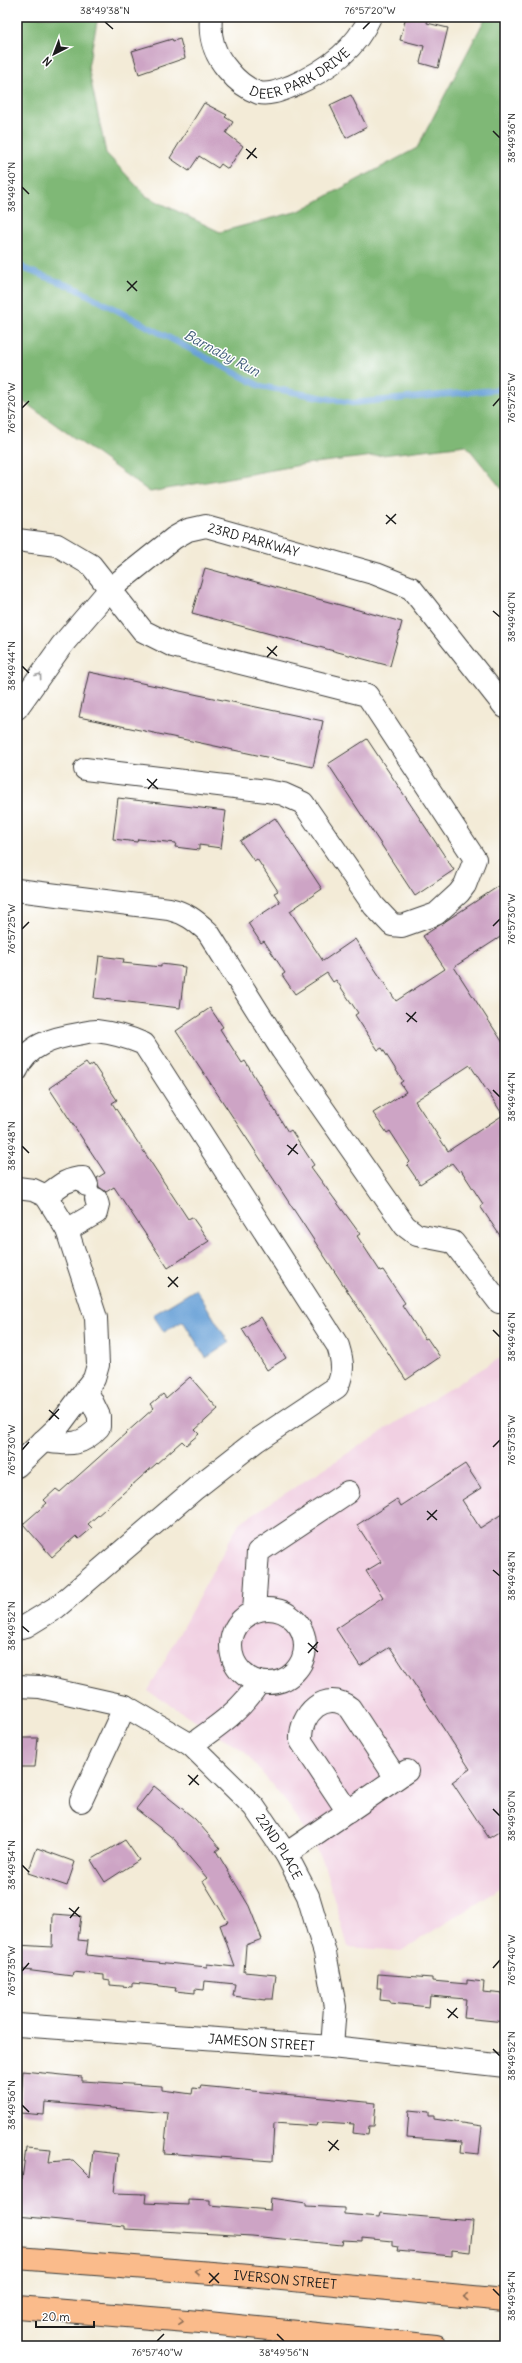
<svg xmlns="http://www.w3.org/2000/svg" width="522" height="2363" font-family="Delius,sans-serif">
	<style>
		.built { fill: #f1d0e2 }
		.forest { fill: #7fb876; stroke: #4e6a49 }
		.water { fill: #69a1d7; stroke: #425e7a }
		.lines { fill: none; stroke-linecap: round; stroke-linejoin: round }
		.stream { stroke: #69a1d7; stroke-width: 6 }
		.building { fill: #cda4c5; fill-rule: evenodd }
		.minor-casing { stroke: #3c3b38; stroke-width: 24 }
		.major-casing { stroke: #3c3b38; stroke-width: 24 }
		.minor { stroke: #fff; stroke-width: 22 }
		.major { stroke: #fabb8b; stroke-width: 22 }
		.oneway { stroke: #999 }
		.oneway2 { stroke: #8b6c54 }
		.ticks { fill: none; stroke: #1c1c1c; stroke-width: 1.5 }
		.labels { text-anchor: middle; stroke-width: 3; stroke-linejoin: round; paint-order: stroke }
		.street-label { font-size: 13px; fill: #1c1c1c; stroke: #fff }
		.water-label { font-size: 14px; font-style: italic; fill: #425e7a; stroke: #fff }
		.neatline { fill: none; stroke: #1c1c1c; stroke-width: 1.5 }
		.ticks-label { font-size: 10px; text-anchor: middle; fill: #1c1c1c }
	</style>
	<rect width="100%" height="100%" fill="#fff"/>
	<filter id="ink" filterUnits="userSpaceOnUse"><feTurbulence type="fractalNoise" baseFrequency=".025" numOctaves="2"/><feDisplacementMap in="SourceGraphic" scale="8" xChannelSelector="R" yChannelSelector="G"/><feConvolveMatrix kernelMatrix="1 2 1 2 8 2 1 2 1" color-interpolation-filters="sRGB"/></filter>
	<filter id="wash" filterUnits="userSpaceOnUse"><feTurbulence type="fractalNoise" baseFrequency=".012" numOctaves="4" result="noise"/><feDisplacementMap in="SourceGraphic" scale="16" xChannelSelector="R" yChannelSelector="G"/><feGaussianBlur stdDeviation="0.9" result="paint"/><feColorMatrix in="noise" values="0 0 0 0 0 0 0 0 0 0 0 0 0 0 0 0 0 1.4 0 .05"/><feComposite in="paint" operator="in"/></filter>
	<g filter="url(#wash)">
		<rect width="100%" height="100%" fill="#f3ebd7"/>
		<path class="built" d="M505 1355V1882L492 1894 401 1951 348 1947 323 1861 290 1807 244 1751 148 1691 239 1523 437 1396Z"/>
		<path class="forest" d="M17 17H98L88 67 106 153 146 196 220 232 299 211 417 148 486 17H505V493L466 445 306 464 150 492 17 397Z"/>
		<path class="water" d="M196 1289 229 1343 206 1358 183 1321 164 1332 153 1315Z"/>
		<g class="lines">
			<path class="stream" d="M17 262 25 269 77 289 260 386 352 403 505 389"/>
		</g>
		<g id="blocks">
			<path class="building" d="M406 17H428L427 23 448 28 438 68 420 63 424 46 400 40Z
				M172 39 173 41 180 39 185 58 139 74 132 51Z
				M351 95 367 127 346 138 330 105Z
				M204 103 227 115 225 117 233 122 226 133 243 146 228 169 221 164 218 168 199 156 189 171 170 158Z
				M205 568 402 622 390 666 192 613Z
				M89 672 323 721 313 767 79 717Z
				M367 739 454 870 415 896 328 764Z
				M118 798 226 811 221 848 199 845V850L175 847 176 843 138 839 137 842 113 839Z
				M275 818 322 889 290 911 323 961 355 939 396 1001 445 969 423 936 505 882V934L454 967 505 1046V1243L480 1206 483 1204 461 1170 459 1172 452 1163 420 1184 407 1165 410 1162 390 1131 387 1133 373 1113 406 1092 400 1083 403 1081 382 1048 378 1050 355 1015 358 1013 336 980 333 982 327 973 295 994 282 975 285 973 264 941 261 943 248 923 280 902 274 893 278 891 257 859 254 861 240 841ZM470 1065 503 1115 448 1151 415 1101Z
				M99 956 124 959 123 963 161 967V964L185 967 180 1008 94 998Z
				M210 1008 223 1027 220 1029 242 1063 245 1061 288 1132 291 1130 314 1165 311 1167 360 1234 357 1236 380 1271 383 1270 405 1303 402 1305 425 1339 427 1338 440 1357 406 1380 176 1031Z
				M86 1063 89 1067 93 1064 117 1100 112 1103 188 1219 192 1217 209 1241 168 1268 114 1187 106 1192 99 1187 97 1178 105 1173 49 1088Z
				M261 1317 286 1358 267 1370 242 1329Z
				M190 1377 218 1409 195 1430 199 1434 186 1445 182 1441 88 1524 92 1528 79 1539 76 1536 52 1557 23 1524 47 1503 44 1500 56 1489 60 1492 154 1408 151 1404 163 1394 166 1398Z
				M465 1464 481 1488 462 1500 480 1528 505 1512V1828L489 1838 452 1782 470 1769 390 1647 360 1666 336 1629 383 1597 366 1571 381 1562 357 1525 397 1499 401 1506Z
				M17 1738H38L35 1767H17Z
				M154 1786 195 1819 220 1848 216 1851 249 1906 262 1939 246 1945 244 1972 276 1975 273 1999H265V2000L233 1996 235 1984 205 1981 204 1990 195 1989V1993L175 1991 176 1988 153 1985 132 1983V1987L110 1985V1981L104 1980V1975L73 1972 72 1976 17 1969V1945L52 1947 53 1914 81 1916 78 1940 88 1941 86 1955 207 1967V1964L235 1967 220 1925 228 1922 203 1881 207 1878 174 1839 136 1809Z
				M125 1840 139 1860 105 1882 91 1860Z
				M37 1848 75 1862 67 1886 28 1873Z
				M378 1974 432 1978V1981L467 1984V1980L484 1982 483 1992 505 1994V2022L464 2018 466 1999 430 1996 429 2007 390 2003V2001L380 2000 381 1988H377Z
				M23 2071 82 2077V2081L162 2086V2090L192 2094 193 2088 200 2089 201 2086 376 2103 374 2126H369L368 2135 353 2133 354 2124 325 2122 317 2123 316 2126 274 2123 272 2161 164 2153 168 2113 45 2102 44 2115 20 2113Z
				M409 2110 429 2112V2116H434V2119L482 2126 479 2154 461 2152 462 2142 407 2138Z
				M26 2147 51 2149 49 2162 73 2160 90 2177 93 2151 118 2154 114 2193 146 2194 145 2203 188 2205V2199L210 2200V2205L270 2210 271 2198 306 2203V2206L344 2208V2214L379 2217 380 2213 473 2221 470 2252 452 2250V2256L397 2251 398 2247 392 2246V2241L362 2238V2241L343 2240 342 2245 252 2236 125 2229V2226L17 2216V2179L22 2180Z"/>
		</g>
	</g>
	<g filter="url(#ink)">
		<use href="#blocks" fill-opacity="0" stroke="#3c3b38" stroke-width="1"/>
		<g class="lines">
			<defs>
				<g id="minor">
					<path id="s1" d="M211 17C209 38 214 54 228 70 236 80 247 89 259 93 271 95 281 90 292 86 324 72 355 51 370 17"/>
					<path d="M17 540 57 545 91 565 143 631 173 646 367 695 475 859 465 885 459 893 436 914 402 926 392 925 374 906 303 803 283 794 267 791 85 769"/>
					<path id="s2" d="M17 708 62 645 110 589 174 538 188 530 206 526 376 574 411 588 505 707"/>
					<path d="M17 890 169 909C186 913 195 920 208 932L282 1050 405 1226 417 1235 453 1242 499 1302"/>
					<path d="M17 1070C27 1045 53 1038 78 1034 84 1033 90 1031 96 1031 113 1033 128 1037 144 1044L338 1346C343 1362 344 1372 337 1387L256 1441 196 1488 57 1607 26 1626 17 1628"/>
					<path d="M17 1188 33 1190 46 1196 67 1230 96 1318 98 1365 94 1379 58 1427 17 1466"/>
					<path d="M46 1196C58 1187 67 1178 83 1178L87 1185"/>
					<path d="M67 1230 96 1213 98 1205 96 1199"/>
					<path d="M43 1441C68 1444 80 1448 99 1427V1416L86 1389"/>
					<circle cx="268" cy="1646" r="37"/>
					<path d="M254 1611 258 1552 348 1492"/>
					<path id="s3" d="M17 1686 40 1687 125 1706 191 1745 254 1807 286 1854 308 1896 325 1953 335 2007 332 2047"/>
					<path d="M191 1745C218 1726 242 1710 259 1682"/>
					<path d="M81 1801 125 1706"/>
					<path d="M348 1812 301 1741C299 1714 326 1688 350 1708L396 1778"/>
					<path d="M286 1854 407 1771"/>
					<path id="s4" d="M17 2025 332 2047 505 2066"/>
				</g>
				<g id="major">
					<path id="s5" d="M17 2258 238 2275 505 2300"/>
					<path d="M17 2307 199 2322 436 2346"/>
				</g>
			</defs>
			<use href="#minor" class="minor-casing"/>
			<use href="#major" class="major-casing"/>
			<use href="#minor" class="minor"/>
			<use href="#major" class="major"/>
		</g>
		<defs><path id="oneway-chevron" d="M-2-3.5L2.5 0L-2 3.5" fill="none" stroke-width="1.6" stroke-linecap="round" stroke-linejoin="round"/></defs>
		<use class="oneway" href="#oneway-chevron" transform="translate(39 676) rotate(-54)"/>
		<g class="oneway2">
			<use href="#oneway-chevron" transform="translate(197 2272) rotate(-176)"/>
			<use href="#oneway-chevron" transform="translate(466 2297) rotate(-175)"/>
			<use href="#oneway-chevron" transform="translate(181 2321) rotate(5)"/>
		</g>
	</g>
	<path class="ticks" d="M105 22 113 29M363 29 370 22M493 131 500 138M246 149 257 158M247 159 256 148M22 187 29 194M127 281 137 291M127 291 137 281M493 406 500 398M22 408 29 401M386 515 396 524M386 524 396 514M493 611 500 617M267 647 277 656M267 657 277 646M22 666 29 673M147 779 158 789M148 789 157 779M493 926 500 919M22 929 29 922M406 1013 417 1022M407 1022 416 1012M493 1090 500 1097M287 1145 298 1154M22 1146 29 1153M288 1155 297 1144M168 1277 178 1287M168 1287 178 1277M493 1330 500 1337M49 1410 59 1419M49 1420 59 1409M493 1447 500 1440M22 1450 29 1442M427 1511 437 1520M427 1520 437 1510M493 1570 500 1576M22 1626 29 1632M308 1643 318 1652M308 1653 318 1642M188 1775 199 1785M189 1785 198 1775M493 1809 500 1816M22 1865 29 1872M69 1908 80 1917M70 1918 79 1907M493 1968 500 1960M22 1971 29 1963M447 2009 458 2018M448 2018 457 2008M493 2049 500 2056M22 2105 29 2112M328 2141 339 2150M329 2151 338 2140M209 2273 219 2283M209 2283 219 2273M493 2289 500 2296M277 2334 284 2341M157 2341 164 2334"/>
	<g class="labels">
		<g class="street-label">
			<text dy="5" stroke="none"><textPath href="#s1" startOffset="142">DEER PARK DRIVE</textPath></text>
			<text dy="5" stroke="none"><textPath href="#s2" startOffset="317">23RD PARKWAY</textPath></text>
			<text dy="5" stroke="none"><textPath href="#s3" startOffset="322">22ND PLACE</textPath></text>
			<text dy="5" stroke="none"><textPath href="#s4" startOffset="245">JAMESON STREET</textPath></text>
			<text dy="5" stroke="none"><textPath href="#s5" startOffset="269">IVERSON STREET</textPath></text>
		</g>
		<g class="water-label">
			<text transform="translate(222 353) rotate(28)" y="5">Barnaby Run</text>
		</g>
	</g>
	<rect width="522" height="2363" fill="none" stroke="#fff" stroke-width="44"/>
	<g transform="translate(54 54) rotate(222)" stroke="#ffffff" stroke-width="3" paint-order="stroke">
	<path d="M0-3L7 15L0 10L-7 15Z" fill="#1c1c1c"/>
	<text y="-6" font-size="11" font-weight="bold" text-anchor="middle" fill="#1c1c1c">N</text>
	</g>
	<path d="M36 2321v6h58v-6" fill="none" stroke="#1c1c1c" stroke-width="2"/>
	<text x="42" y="2321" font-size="12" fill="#1c1c1c" stroke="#ffffff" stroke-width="3" paint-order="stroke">20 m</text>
	<rect x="22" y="22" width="478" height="2319" class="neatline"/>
	<g class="ticks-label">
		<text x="105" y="14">38°49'38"N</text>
		<text x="370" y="14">76°57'20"W</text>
		<text transform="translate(511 138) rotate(-90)" y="4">38°49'36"N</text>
		<text transform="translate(11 187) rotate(-90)" y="4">38°49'40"N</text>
		<text transform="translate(511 398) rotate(-90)" y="4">76°57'25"W</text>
		<text transform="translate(11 408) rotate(-90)" y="4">76°57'20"W</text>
		<text transform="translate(511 617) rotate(-90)" y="4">38°49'40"N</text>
		<text transform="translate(11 666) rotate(-90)" y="4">38°49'44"N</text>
		<text transform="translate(511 919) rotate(-90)" y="4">76°57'30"W</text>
		<text transform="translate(11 929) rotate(-90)" y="4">76°57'25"W</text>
		<text transform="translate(511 1097) rotate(-90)" y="4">38°49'44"N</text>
		<text transform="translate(11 1146) rotate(-90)" y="4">38°49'48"N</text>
		<text transform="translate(511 1337) rotate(-90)" y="4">38°49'46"N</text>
		<text transform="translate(511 1440) rotate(-90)" y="4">76°57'35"W</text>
		<text transform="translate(11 1450) rotate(-90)" y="4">76°57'30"W</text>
		<text transform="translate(511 1576) rotate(-90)" y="4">38°49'48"N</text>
		<text transform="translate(11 1626) rotate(-90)" y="4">38°49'52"N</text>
		<text transform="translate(511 1816) rotate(-90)" y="4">38°49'50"N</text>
		<text transform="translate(11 1865) rotate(-90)" y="4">38°49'54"N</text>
		<text transform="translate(511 1960) rotate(-90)" y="4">76°57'40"W</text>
		<text transform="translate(11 1971) rotate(-90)" y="4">76°57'35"W</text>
		<text transform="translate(511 2056) rotate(-90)" y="4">38°49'52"N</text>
		<text transform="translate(11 2105) rotate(-90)" y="4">38°49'56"N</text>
		<text transform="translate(511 2296) rotate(-90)" y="4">38°49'54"N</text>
		<text x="157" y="2356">76°57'40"W</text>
		<text x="284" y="2356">38°49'56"N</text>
	</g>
</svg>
